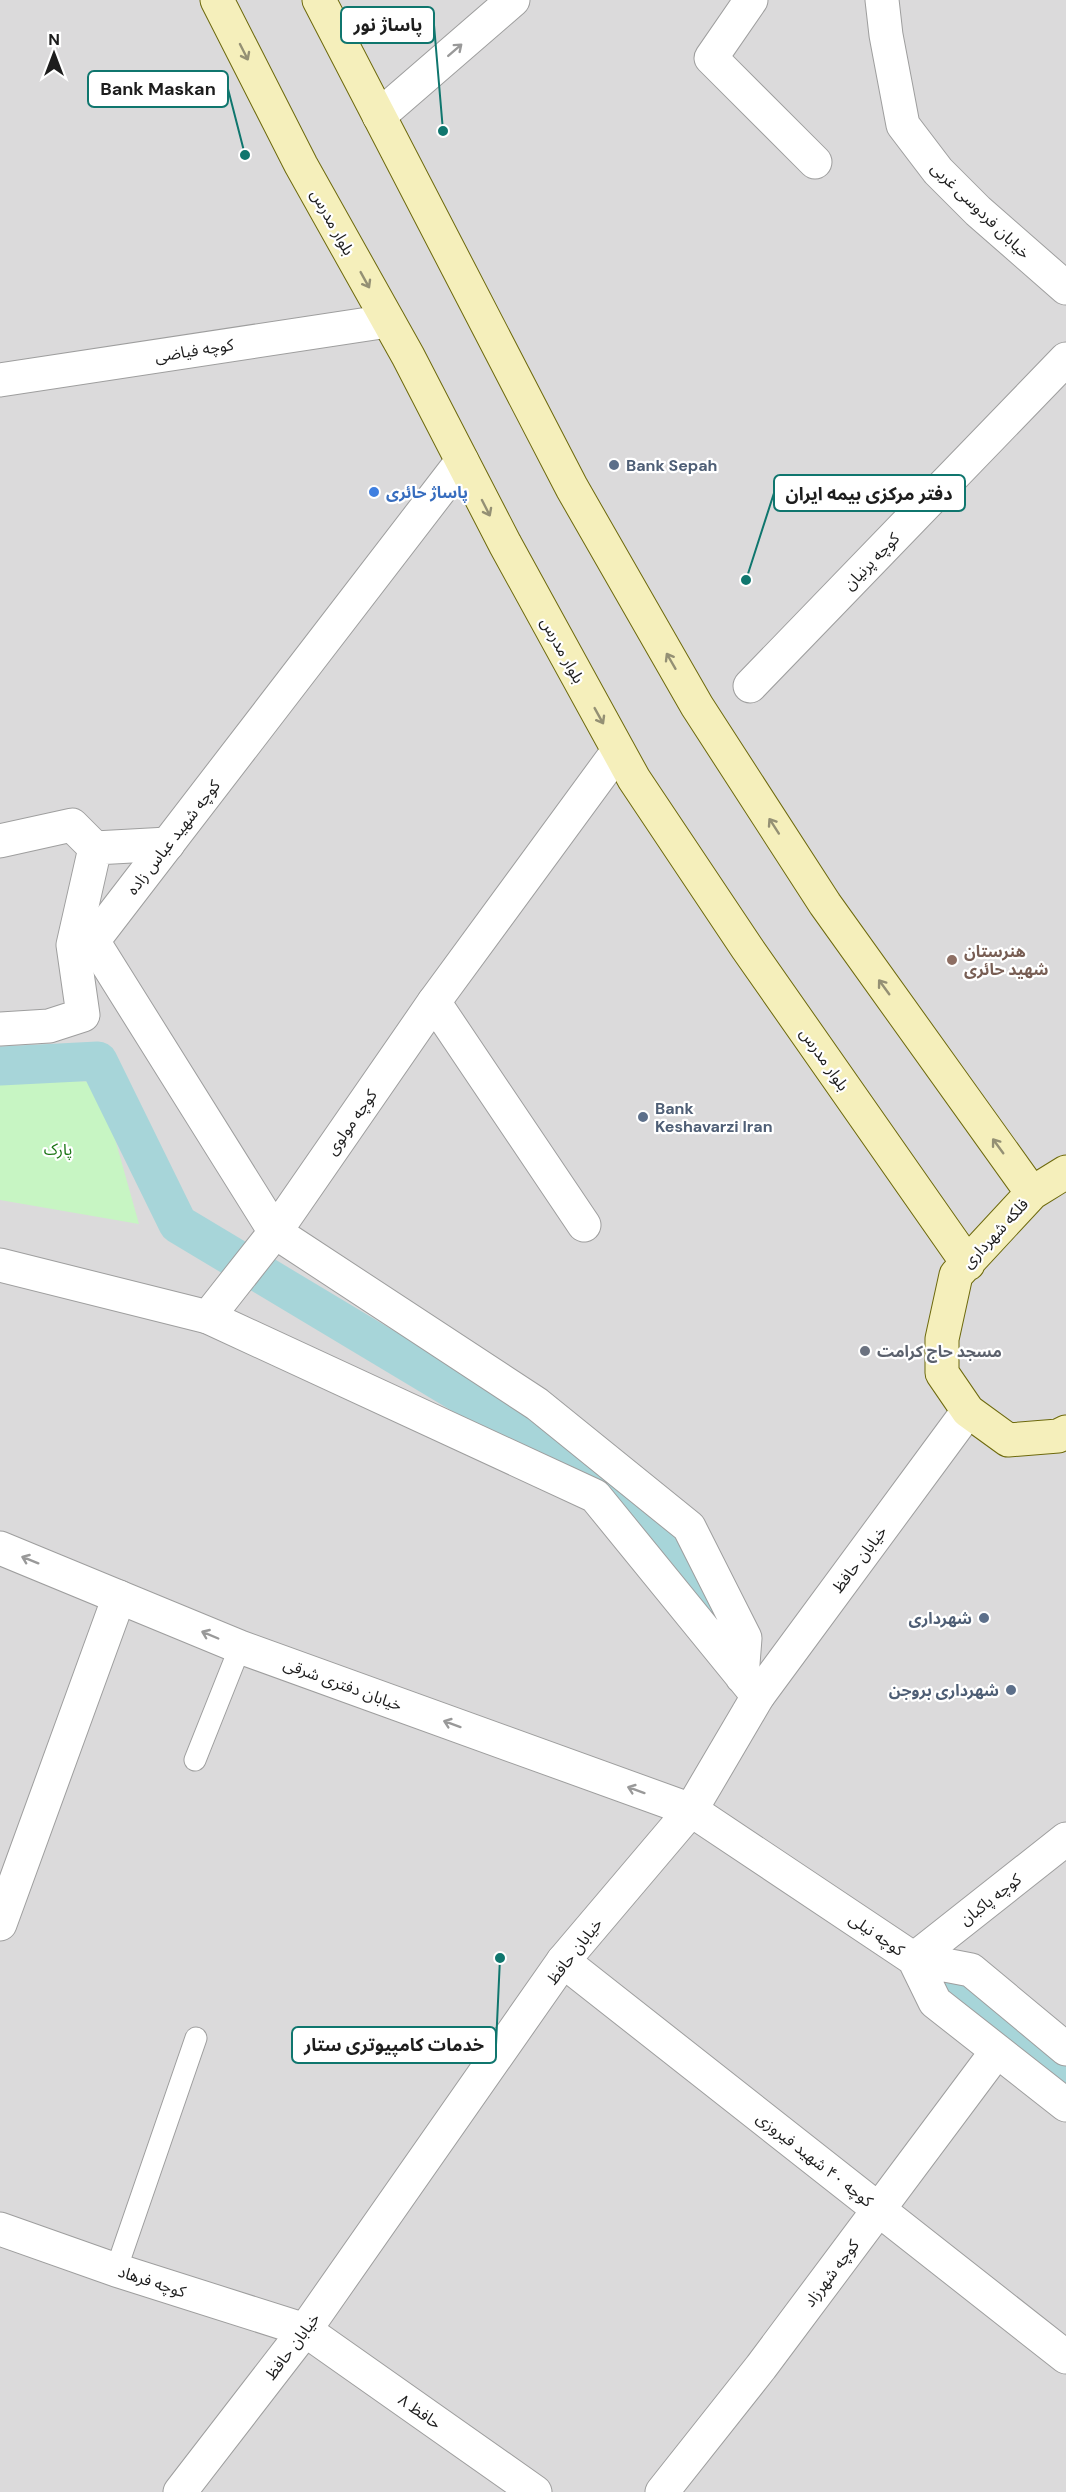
<svg xmlns="http://www.w3.org/2000/svg" width="1066" height="2492" font-family="'DM Sans','Noto Sans Arabic',sans-serif">
	<style>
		.residential { fill: #dbdadb }
		.park { fill: #c7f5c3 }
		.lines { fill: none; stroke-linecap: round; stroke-linejoin: round }
		.canal { stroke: #a7d5d9; stroke-width: 39 }
		.service-casing { stroke: #9e9e9e; stroke-width: 23 }
		.minor-casing { stroke: #9e9e9e; stroke-width: 35 }
		.tertiary-casing { stroke: #9e9e9e; stroke-width: 35 }
		.secondary-casing { stroke: #6d690c; stroke-width: 35 }
		.service { stroke: #fff; stroke-width: 21 }
		.minor { stroke: #fff; stroke-width: 33 }
		.tertiary { stroke: #fff; stroke-width: 33 }
		.secondary { stroke: #f5efbb; stroke-width: 33 }
		.oneway { stroke: #999 }
		.oneway2 { stroke: #949074 }
		.service-dot { fill: #5c6f8a; stroke: #fff; stroke-width: 2 }
		.shop-dot { fill: #3f7fe0; stroke: #fff; stroke-width: 2 }
		.education-dot { fill: #8d6e63; stroke: #fff; stroke-width: 2 }
		.worship-dot { fill: #6b7280; stroke: #fff; stroke-width: 2 }
		.labels { text-anchor: middle; stroke-width: 4.5; stroke-linejoin: round; paint-order: stroke }
		.street-label { font-size: 16px; fill: #1d1d1d; stroke: #fff }
		.service-label { font-size: 16px; font-weight: bold; fill: #4e5e75; stroke: #fff; text-anchor: start }
		.shop-label { font-size: 16px; font-weight: bold; fill: #366cbe; stroke: #fff; text-anchor: start }
		.education-label { font-size: 16px; font-weight: bold; fill: #785e54; stroke: #fff; text-anchor: start }
		.park-label { font-size: 16px; fill: #197413; stroke: #fff }
		.worship-label { font-size: 16px; font-weight: bold; fill: #5b616d; stroke: #fff; text-anchor: start }
		.leader { fill: none; stroke: #0f766e; stroke-width: 2 }
		.callout-dot { fill: #0f766e; stroke: #fff; stroke-width: 2 }
		.callout { fill: #fff; stroke: #0f766e; stroke-width: 2 }
		.callout-label { font-size: 18px; text-anchor: middle; font-weight: bold; fill: #1d1d1d }
	</style>
	<rect width="100%" height="100%" fill="#eee9e4"/>
	<path class="residential" d="M0 0H1066V2492H0Z"/>
	<path class="park" d="M0 1078 99 1082 139 1224 0 1200Z"/>
	<g class="lines">
		<path class="canal" d="M0 1066 98 1061 178 1224 595 1474 728 1629
			M948 1989 1066 2083"/>
		<defs>
			<path id="service" d="M195 1760 240 1647
				M116 2270 196 2038"/>
			<path id="minor" d="M751 0 711 58 815 162
				M379 116 513 0
				M0 380 388 321
				M750 686 1066 359
				M0 841 72 825 95 848
				M434 1002 584 1225
				M0 1029 49 1026 83 1015 73 945 95 848 168 844
				M275 1232 537 1404 689 1527 745 1638 742 1677
				M208 1317 595 1496 758 1696
				M691 1810 914 1959 935 2002 1066 2105
				M0 1924 119 1597
				M914 1959 1066 1839
				M914 1959 971 1970 1066 2049
				M563 1961 1066 2357
				M0 2229 116 2270 305 2330 535 2492
				M662 2492 761 2367 997 2051"/>
			<path id="tertiary" d="M882 0 886 35 903 125 938 171 978 211 1066 288
				M275 1232 93 941 462 461
				M0 1265 208 1317 275 1232 434 1002 618 751
				M0 1548 240 1647 691 1810
				M180 2492 305 2330 563 1961 691 1810 758 1696 968 1411"/>
			<path id="secondary" d="M217 0 301 165 408 356 505 544 634 779 747 948 968 1264
				M319 0 572 488 697 706 825 904 1032 1193
				M1066 1172 1032 1193 956 1275 942 1339V1373L968 1411 1008 1440 1058 1436 1066 1432"/>
		</defs>
		<use href="#service" class="service-casing"/>
		<use href="#minor" class="minor-casing"/>
		<use href="#tertiary" class="tertiary-casing"/>
		<use href="#secondary" class="secondary-casing"/>
		<use href="#service" class="service"/>
		<use href="#minor" class="minor"/>
		<use href="#tertiary" class="tertiary"/>
		<use href="#secondary" class="secondary"/>
	</g>
	<defs><path id="oneway-shaft" d="M-6 0H5M1.5-3L5.5 0L1.5 3" fill="none" stroke-width="1.6" stroke-linecap="round" stroke-linejoin="round" transform="scale(1.5)"/></defs>
	<g class="oneway">
		<use href="#oneway-shaft" transform="translate(455 50) rotate(-41)"/>
		<use href="#oneway-shaft" transform="translate(30 1560) rotate(-158)"/>
		<use href="#oneway-shaft" transform="translate(210 1635) rotate(-157)"/>
		<use href="#oneway-shaft" transform="translate(452 1724) rotate(-160)"/>
		<use href="#oneway-shaft" transform="translate(636 1790) rotate(-160)"/>
	</g>
	<g class="oneway2">
		<use href="#oneway-shaft" transform="translate(244 52) rotate(63)"/>
		<use href="#oneway-shaft" transform="translate(365 280) rotate(61)"/>
		<use href="#oneway-shaft" transform="translate(486 508) rotate(63)"/>
		<use href="#oneway-shaft" transform="translate(671 661) rotate(-120)"/>
		<use href="#oneway-shaft" transform="translate(599 716) rotate(61)"/>
		<use href="#oneway-shaft" transform="translate(774 826) rotate(-123)"/>
		<use href="#oneway-shaft" transform="translate(884 987) rotate(-126)"/>
		<use href="#oneway-shaft" transform="translate(998 1146) rotate(-126)"/>
	</g>
	<g class="service-dot">
		<circle cx="614" cy="465" r="6"/>
		<circle cx="643" cy="1117" r="6"/>
		<circle cx="984" cy="1618" r="6"/>
		<circle cx="1011" cy="1690" r="6"/>
	</g>
	<circle class="shop-dot" cx="374" cy="492" r="6"/>
	<circle class="education-dot" cx="952" cy="960" r="6"/>
	<circle class="worship-dot" cx="865" cy="1351" r="6"/>
	<g class="labels">
		<g class="street-label">
			<text transform="translate(981 210) rotate(44)" y="6">خیابان فردوسی غربی</text>
			<text transform="translate(333 222) rotate(61)" y="6">بلوار مدرس</text>
			<text transform="translate(194 350) rotate(-9)" y="6">کوچه فیاضی</text>
			<text transform="translate(871 561) rotate(-46)" y="6">کوچه پرنیان</text>
			<text transform="translate(563 650) rotate(61)" y="6">بلوار مدرس</text>
			<text transform="translate(173 837) rotate(-52)" y="6">کوچه شهید عباس زاده</text>
			<text transform="translate(825 1059) rotate(55)" y="6">بلوار مدرس</text>
			<text transform="translate(351 1122) rotate(-55)" y="6">کوچه مولوی</text>
			<text transform="translate(995 1233) rotate(-47)" y="6">فلکه شهرداری</text>
			<text transform="translate(859 1559) rotate(-53)" y="6">خیابان حافظ</text>
			<text transform="translate(343 1684) rotate(20)" y="6">خیابان دفتری شرقی</text>
			<text transform="translate(990 1899) rotate(-38)" y="6">کوچه پاکبان</text>
			<text transform="translate(877 1934) rotate(34)" y="6">کوچه نیلی</text>
			<text transform="translate(574 1951) rotate(-52)" y="6">خیابان حافظ</text>
			<text transform="translate(815 2159) rotate(38)" y="6">کوچه ۴۰ شهید فیروزی</text>
			<text transform="translate(831 2273) rotate(-53)" y="6">کوچه شهرزاد</text>
			<text transform="translate(152 2281) rotate(18)" y="6">کوچه فرهاد</text>
			<text transform="translate(292 2346) rotate(-53)" y="6">خیابان حافظ</text>
			<text transform="translate(420 2411) rotate(35)" y="6">حافظ ۸</text>
		</g>
		<g class="service-label">
			<text x="626" y="471">Bank Sepah</text>
			<text x="655" y="1114">Bank<tspan x="655" dy="18">Keshavarzi Iran</tspan></text>
			<text x="972" y="1624" text-anchor="end">شهرداری</text>
			<text x="999" y="1696" text-anchor="end">شهرداری بروجن</text>
		</g>
		<g class="shop-label">
			<text x="386" y="498">پاساژ حائری</text>
		</g>
		<g class="education-label">
			<text x="964" y="957">هنرستان<tspan x="964" dy="18">شهید حائری</tspan></text>
		</g>
		<g class="park-label">
			<text x="58" y="1155">پارک</text>
		</g>
		<g class="worship-label">
			<text x="877" y="1357">مسجد حاج کرامت</text>
		</g>
	</g>
	<path class="leader" d="M443 131L434 25M245 155L228 89M746 580L774 493M500 1958L496 2045"/>
	<g class="callout-dot">
		<circle cx="443" cy="131" r="6"/>
		<circle cx="245" cy="155" r="6"/>
		<circle cx="746" cy="580" r="6"/>
		<circle cx="500" cy="1958" r="6"/>
	</g>
	<g class="callout">
		<rect x="341" y="7" width="93" height="36" rx="6"/>
		<rect x="88" y="71" width="140" height="36" rx="6"/>
		<rect x="774" y="475" width="191" height="36" rx="6"/>
		<rect x="292" y="2027" width="204" height="36" rx="6"/>
	</g>
	<g class="callout-label">
		<text x="388" y="31">پاساژ نور</text>
		<text x="158" y="95">Bank Maskan</text>
		<text x="869" y="500">دفتر مرکزی بیمه ایران</text>
		<text x="394" y="2051">خدمات کامپیوتری ستار</text>
	</g>
	<g transform="translate(54 54)" stroke="#ffffff" stroke-width="4.5" paint-order="stroke">
	<path d="M0-4.5L10 22L0 15L-10 22Z" fill="#1d1d1d"/>
	<text y="-9" font-size="16" font-weight="bold" text-anchor="middle" fill="#1d1d1d">N</text>
	</g>
</svg>
